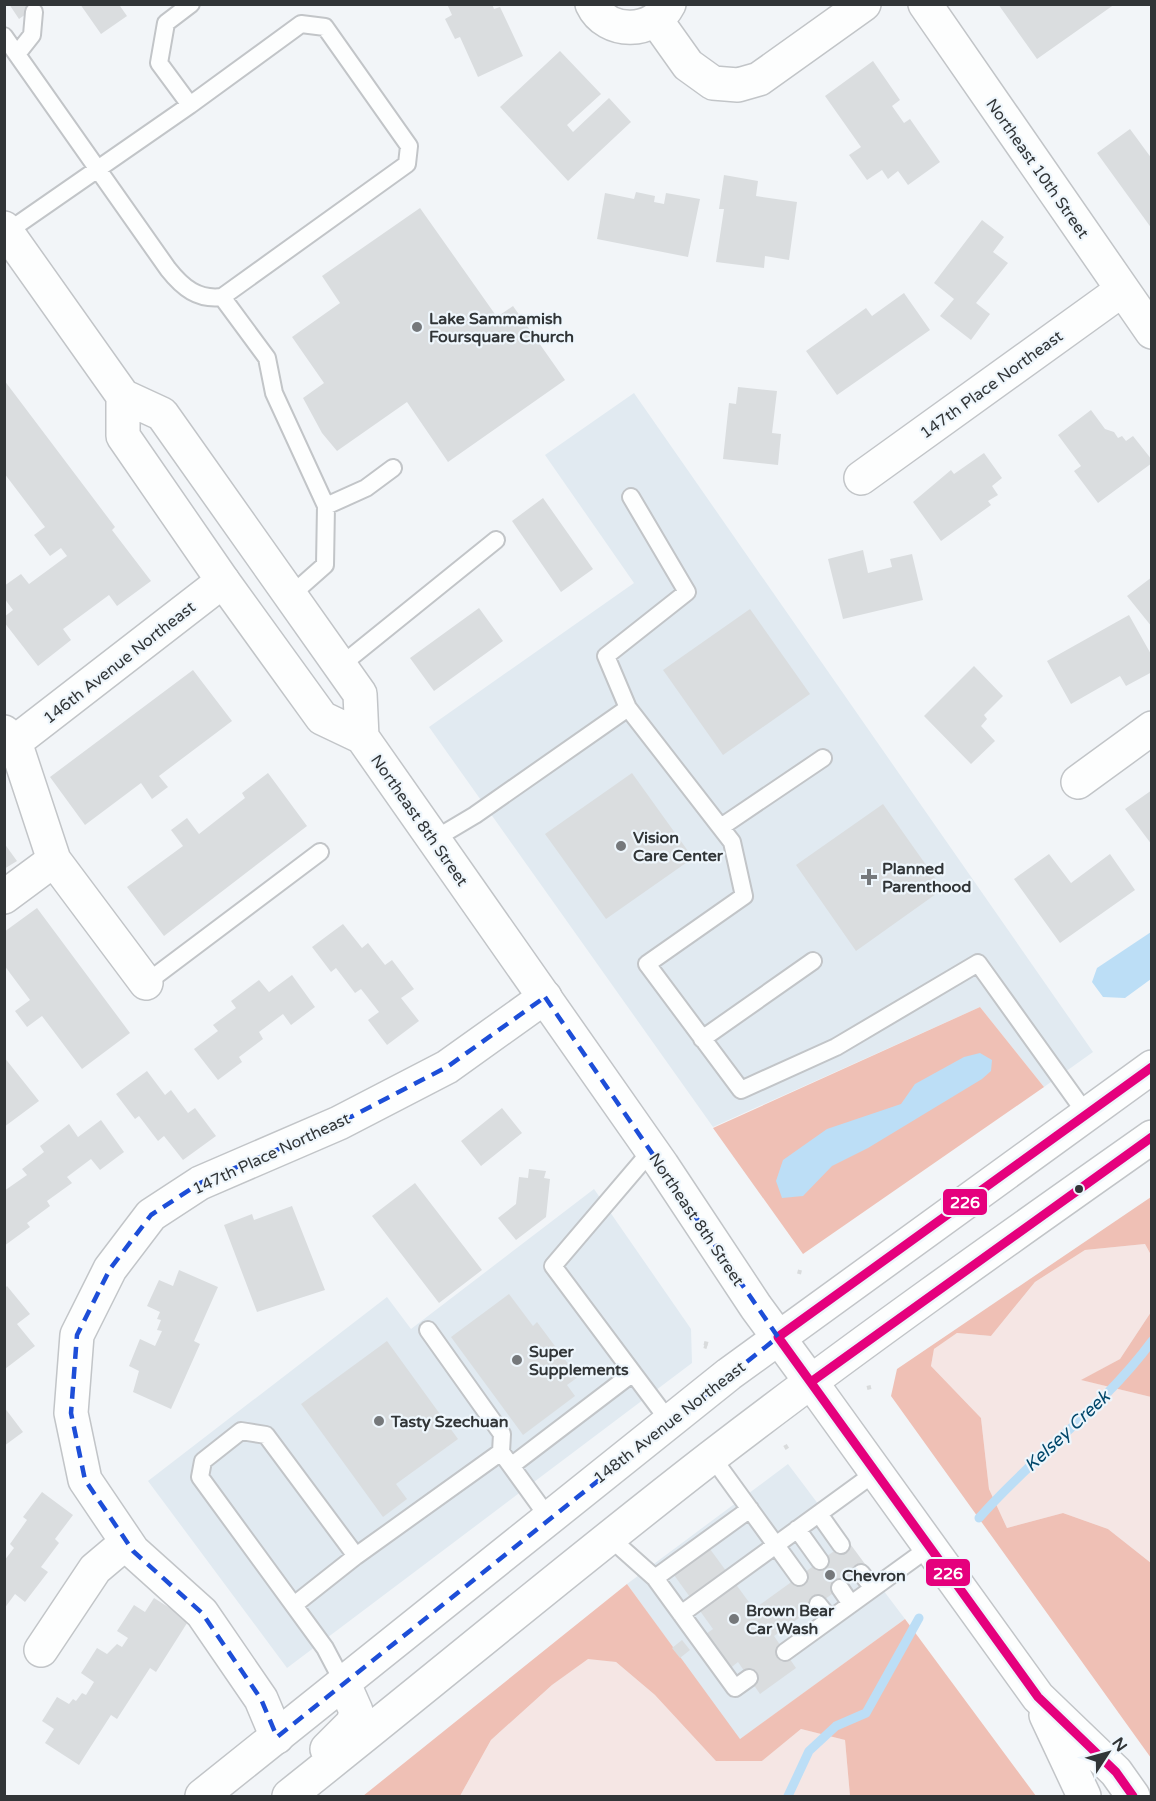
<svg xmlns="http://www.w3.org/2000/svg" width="1156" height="1801" font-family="'Varela Round',sans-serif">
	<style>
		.built { fill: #e1eaf1 }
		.green { fill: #f5e6e4 }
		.forest { fill: #efc0b5 }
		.water { fill: #bcdef6 }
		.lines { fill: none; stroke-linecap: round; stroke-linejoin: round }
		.stream { stroke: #bcdef6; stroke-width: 9 }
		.building { fill: #dadddf }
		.service-casing { stroke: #c2c5c8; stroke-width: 20 }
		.minor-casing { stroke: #c2c5c8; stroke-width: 36 }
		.secondary-casing { stroke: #c2c5c8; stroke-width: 36 }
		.primary-casing { stroke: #c2c5c8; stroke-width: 36 }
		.path { stroke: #d9dbdc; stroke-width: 4; stroke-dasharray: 4.5 4.5; stroke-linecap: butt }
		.service { stroke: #fdfefe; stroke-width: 16 }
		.minor { stroke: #fdfefe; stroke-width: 33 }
		.secondary { stroke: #fdfefe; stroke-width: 33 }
		.primary { stroke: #fdfefe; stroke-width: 33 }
		.bus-1-casing { stroke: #eef6fc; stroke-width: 14 }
		.bus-1 { stroke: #e5007d; stroke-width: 9 }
		.marked { fill: none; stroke: #1d4ed8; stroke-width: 4.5; stroke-dasharray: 12 8; stroke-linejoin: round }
		.poi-dot { fill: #75787b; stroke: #eef6fc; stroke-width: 2 }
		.bus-dot { fill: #313537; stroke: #eef6fc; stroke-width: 2 }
		.labels { text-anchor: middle; stroke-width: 4.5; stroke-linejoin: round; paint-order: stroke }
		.street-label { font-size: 16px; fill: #313537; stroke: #eef6fc }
		.poi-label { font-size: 16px; font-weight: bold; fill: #313537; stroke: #eef6fc; text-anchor: start }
		.water-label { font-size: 18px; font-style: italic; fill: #03486b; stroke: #eef6fc }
		.line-badge { stroke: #eef6fc; stroke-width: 2 }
		.badge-label { font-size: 16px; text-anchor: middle; font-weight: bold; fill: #fff }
	</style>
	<rect width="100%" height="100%" fill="#f2f5f8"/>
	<path class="built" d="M634 393 1093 1052 1044 1087 980 1007 713 1127 429 727 634 583 545 455Z
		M594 1189 691 1329 692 1363 287 1668 148 1481 387 1297 411 1329Z
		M788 1464 905 1619 739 1740 627 1584Z"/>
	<path class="green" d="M1145 1244 1151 1255V1312L1120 1359 1082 1380 1151 1397V1563L1108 1529 1063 1513 1007 1528 989 1489 981 1418 931 1366 934 1349 957 1333 991 1336 1035 1282 1085 1250Z
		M588 1658 616 1662 655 1695 762 1761 801 1729 845 1740 850 1796H460L491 1740 552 1685Z"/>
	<path class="forest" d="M980 1007 1044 1087 803 1254 713 1128Z
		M1151 1197V1255L1145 1244 1085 1250 1035 1282 991 1336 957 1333 934 1349 931 1366 981 1418 989 1489 1007 1528 1063 1513 1108 1529 1151 1563V1758L891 1396 897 1369Z
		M1151 1312V1397L1081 1380 1120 1359Z
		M627 1584 740 1739 905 1619 1036 1796H850L845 1740 801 1729 762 1761H716L655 1695 616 1662 588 1659 552 1685 491 1740 460 1796H363Z"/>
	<path class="water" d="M1151 932V979L1125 998 1103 997 1092 982 1097 968Z
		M980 1053 992 1060 991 1071 982 1079 868 1148 832 1166 803 1196 782 1198 776 1181 783 1160 827 1129 901 1104 915 1084 964 1057Z"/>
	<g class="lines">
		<path class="stream" d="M979 1518C1033 1456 1103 1408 1152 1341
			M788 1796 809 1751 836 1726 866 1713 919 1618"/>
	</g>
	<path class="building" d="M9 4H40L19 19Z
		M80 4H123L120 6 127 16 101 34Z
		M447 4H492L494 9 500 7 523 56 478 77 460 37 455 39 445 19 452 15Z
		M998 4H1115L1037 59Z
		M560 51 601 94 567 125 573 132 609 98 631 122 568 181 500 107Z
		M873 61 900 100 892 106 904 123 910 119 940 162 908 185 898 171 888 179 882 170 867 180 849 155 861 147 825 96Z
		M1130 129 1152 159V229L1097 153Z
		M724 175 758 181 756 196 797 202 789 260 765 256 764 268 716 262 724 209H719Z
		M636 192 655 196 654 202 664 204 666 193 700 199 688 257 597 239 605 193 634 199Z
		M420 208 497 317 513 306 565 380 448 462 407 402 337 451 322 433 303 398 324 383 292 337 340 303 322 276Z
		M982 220 1004 237 993 252 1008 263 976 303 990 314 971 340 940 316 954 299 934 283Z
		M904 293 930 330 837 395 806 351 866 308 872 316Z
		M4 380 115 527 112 530 151 581 117 606 109 595 63 629 71 640 38 666 4 622V617L13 610 4 598V586L21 574 29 584 67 556 61 548 50 556 34 535 45 527 4 473Z
		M738 387 777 391 772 433 781 434 778 465 723 459 729 403 736 404Z
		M1091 410 1105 429 1114 432 1118 438 1122 436 1126 441 1133 436 1152 460V463L1098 503 1074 471 1081 466 1058 435Z
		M984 453 1002 478 992 486 998 495 988 501 991 505 941 541 913 502 951 470 954 474Z
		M543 498 593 569 561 592 512 521Z
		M863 550 868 573 892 567 890 559 912 554 923 600 843 619 828 559Z
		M1152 577V627L1127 596Z
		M479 608 503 641 434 691 410 658Z
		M750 609 810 694 723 755 663 670Z
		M1129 615 1152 656V672L1126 686 1120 676 1071 704 1047 661Z
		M974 666 1003 696 984 715 987 719 981 726 995 741 971 764 924 716Z
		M193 670 232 721 159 776 168 787 152 799 141 783 85 825 50 777Z
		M268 773 307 826 164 936 127 887 183 846 171 830 187 818 199 834 245 798 242 793Z
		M632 773 693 858 606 919 545 834Z
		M1152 790V845L1125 809Z
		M883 804 943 889 856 951 796 865Z
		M4 843 17 861 4 869Z
		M1049 854 1071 883 1110 854 1135 890 1060 943 1014 879Z
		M37 908 130 1033 82 1069 42 1016 27 1027 15 1011 30 1000 4 965V932Z
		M343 924 362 948 368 943 385 965 392 960 414 989 401 998 419 1021 387 1045 368 1020 379 1012 361 989 355 993 336 968 331 972 312 947Z
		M292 975 315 1007 291 1025 283 1014 259 1032 263 1039 239 1057 242 1062 218 1080 194 1049 218 1031 213 1025 236 1008 231 1001 259 980 269 992Z
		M4 1057 39 1101 4 1127Z
		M147 1071 165 1095 171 1090 188 1113 195 1108 216 1136 183 1160 164 1136 158 1141 139 1116 135 1119 116 1094Z
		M502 1108 522 1133 481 1166 461 1141Z
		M101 1120 124 1152 100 1170 91 1159 67 1177 72 1183 47 1201 50 1206 27 1223 30 1227 4 1246V1191L27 1175 22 1169 44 1152 40 1146 69 1124 78 1137Z
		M529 1169 546 1171 544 1178 550 1179 546 1217 516 1240 498 1218 516 1204 519 1177 528 1178Z
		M415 1183 482 1270 439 1303 372 1216Z
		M292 1206 325 1290 257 1312 224 1225 252 1214 254 1220Z
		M179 1270 218 1287 194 1341 200 1344 171 1409 133 1392 139 1371 129 1366 140 1339 155 1346 162 1331 157 1330 161 1320 157 1319 160 1312 147 1306 159 1280 173 1286Z
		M7 1286 30 1314 17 1324 35 1346 5 1369V1288Z
		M509 1294 533 1326 537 1322 578 1377 567 1385 575 1396 523 1435 451 1337Z
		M387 1341 458 1439 396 1484 407 1499 383 1517 301 1404Z
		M4 1407 23 1432 4 1446Z
		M42 1492 73 1515 55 1539 59 1543 41 1567 48 1572 25 1602 15 1594 4 1609V1561L14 1548 10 1544 27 1520 23 1517Z
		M848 1541 868 1568 774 1636 796 1668 760 1694 738 1662 728 1670 703 1636 713 1629 674 1575 710 1549 754 1609Z
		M154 1598 189 1620 156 1672 150 1668 117 1719 111 1715 79 1765 45 1743 54 1729 42 1721 57 1697 69 1704 73 1699 76 1701 82 1693 86 1695 94 1682 81 1673 97 1648 107 1654 117 1644 122 1647 128 1638 117 1631 134 1605 145 1612Z
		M682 1640 690 1650 680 1658 672 1648Z"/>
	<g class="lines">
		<defs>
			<path id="service" d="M4 36 168 269C183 288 198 300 222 297
				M17 54 32 35 34 12
				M190 105 159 63 166 23 191 4
				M7 232 190 105 301 24 325 27 409 146 407 164 222 297 267 358 274 393 326 506 325 565 290 596
				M631 497 687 592 606 656 628 708 732 842 744 896 647 964 741 1090 836 1047 978 963 1087 1115
				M326 506 366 488 393 468
				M340 666 496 540
				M721 827 823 758
				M433 840 475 815 628 708
				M146 983 320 852
				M702 1039 813 961
				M428 1330 502 1434 501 1452
				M633 1373 669 1421
				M712 1457 799 1577
				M511 1466 633 1373 553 1266 651 1151
				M819 1514 841 1545
				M797 1529 820 1561
				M609 1537 655 1578 735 1688 749 1678
				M861 1573 873 1588
				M655 1578 750 1509
				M840 1588 851 1604
				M818 1604 830 1619
				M294 1605 356 1556
				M681 1614 876 1472
				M785 1652 930 1547
				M344 1684 325 1648 200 1477 203 1461 241 1431 266 1435 356 1556 501 1452 548 1517"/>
			<path id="minor" d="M592 4C607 36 654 34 669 4
				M925 4 1152 332
				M656 20 688 65 713 83 738 85 759 79 864 4
				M861 478 1122 290
				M4 732 15 742 54 860 146 983
				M15 742 223 581
				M1078 782 1152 728
				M4 897 54 860
				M41 1650 95 1569 127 1542
				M277 1737 261 1699 202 1613 133 1551 85 1480 71 1413 77 1335 110 1269 151 1215 200 1183 339 1123 447 1067 545 997"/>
			<path id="secondary" d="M811 1382 1038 1697 1116 1772 1133 1796
				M1046 1715 1084 1796"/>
			<path id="primary" d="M4 228 123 396 162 414 360 694 362 737
				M123 396V436L223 581 322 718 362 737 662 1165 756 1307 811 1382
				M327 1749 353 1723 356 1711 344 1684
				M202 1796 729 1374 1152 1067
				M289 1796C430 1684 568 1568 710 1458 854 1347 1003 1242 1152 1137"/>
		</defs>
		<use href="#service" class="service-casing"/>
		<use href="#minor" class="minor-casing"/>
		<use href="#secondary" class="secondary-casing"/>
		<use href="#primary" class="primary-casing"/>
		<path class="path" d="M799 1274 800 1270
			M704 1343 708 1344
			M704 1346 707 1347
			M867 1388 871 1387
			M785 1445 788 1450"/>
		<use href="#service" class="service"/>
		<use href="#minor" class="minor"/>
		<use href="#secondary" class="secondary"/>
		<use href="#primary" class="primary"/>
		<defs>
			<path id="bus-1" d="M778 1337 1038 1697 1116 1772 1133 1796
				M778 1337 1152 1067
				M811 1382 1152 1137"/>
		</defs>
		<use href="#bus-1" class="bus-1-casing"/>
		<use href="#bus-1" class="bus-1"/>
	</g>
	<path class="marked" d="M545 997 778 1337 277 1737 261 1699 202 1613 133 1551 85 1480 71 1413 77 1335 110 1269 151 1215 200 1183 339 1123 447 1067Z"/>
	<g class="poi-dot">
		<circle cx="417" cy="327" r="6"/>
		<circle cx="621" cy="846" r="6"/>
		<path d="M866 868h6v6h6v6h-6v6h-6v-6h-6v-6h6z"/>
		<circle cx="517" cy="1360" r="6"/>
		<circle cx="379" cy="1421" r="6"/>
		<circle cx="830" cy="1575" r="6"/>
		<circle cx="734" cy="1619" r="6"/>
	</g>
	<circle class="bus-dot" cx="1079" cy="1189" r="5"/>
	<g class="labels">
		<g class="street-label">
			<text transform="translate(1038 168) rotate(55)" y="6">Northeast 10th Street</text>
			<text transform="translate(991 384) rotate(-36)" y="6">147th Place Northeast</text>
			<text transform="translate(119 662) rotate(-38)" y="6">146th Avenue Northeast</text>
			<text transform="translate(420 820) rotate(55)" y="6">Northeast 8th Street</text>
			<text transform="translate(271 1153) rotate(-25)" y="6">147th Place Northeast</text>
			<text transform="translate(697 1219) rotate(56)" y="6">Northeast 8th Street</text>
			<text transform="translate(669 1422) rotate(-38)" y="6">148th Avenue Northeast</text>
		</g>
		<g class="poi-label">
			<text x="429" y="324">Lake Sammamish<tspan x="429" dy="18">Foursquare Church</tspan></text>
			<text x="633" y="843">Vision<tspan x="633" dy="18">Care Center</tspan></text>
			<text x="882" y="874">Planned<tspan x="882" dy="18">Parenthood</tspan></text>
			<text x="529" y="1357">Super<tspan x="529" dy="18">Supplements</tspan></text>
			<text x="391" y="1427">Tasty Szechuan</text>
			<text x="842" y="1581">Chevron</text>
			<text x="746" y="1616">Brown Bear<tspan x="746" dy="18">Car Wash</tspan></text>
		</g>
		<g class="water-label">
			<text transform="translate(1067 1431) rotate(-43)" y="6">Kelsey Creek</text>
		</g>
	</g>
	<g class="line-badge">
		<rect x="942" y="1188" width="46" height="28" rx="6" fill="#e5007d"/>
		<rect x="925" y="1558" width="46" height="29" rx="6" fill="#e5007d"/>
	</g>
	<g class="badge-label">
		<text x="965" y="1208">226</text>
		<text x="948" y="1579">226</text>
	</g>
	<rect width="1156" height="1801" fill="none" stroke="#313537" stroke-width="12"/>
	<g transform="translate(1108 1753) rotate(54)" stroke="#eef6fc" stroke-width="4.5" paint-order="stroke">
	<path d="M0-4.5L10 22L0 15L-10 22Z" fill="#313537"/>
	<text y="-9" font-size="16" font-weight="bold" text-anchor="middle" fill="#313537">N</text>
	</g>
</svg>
